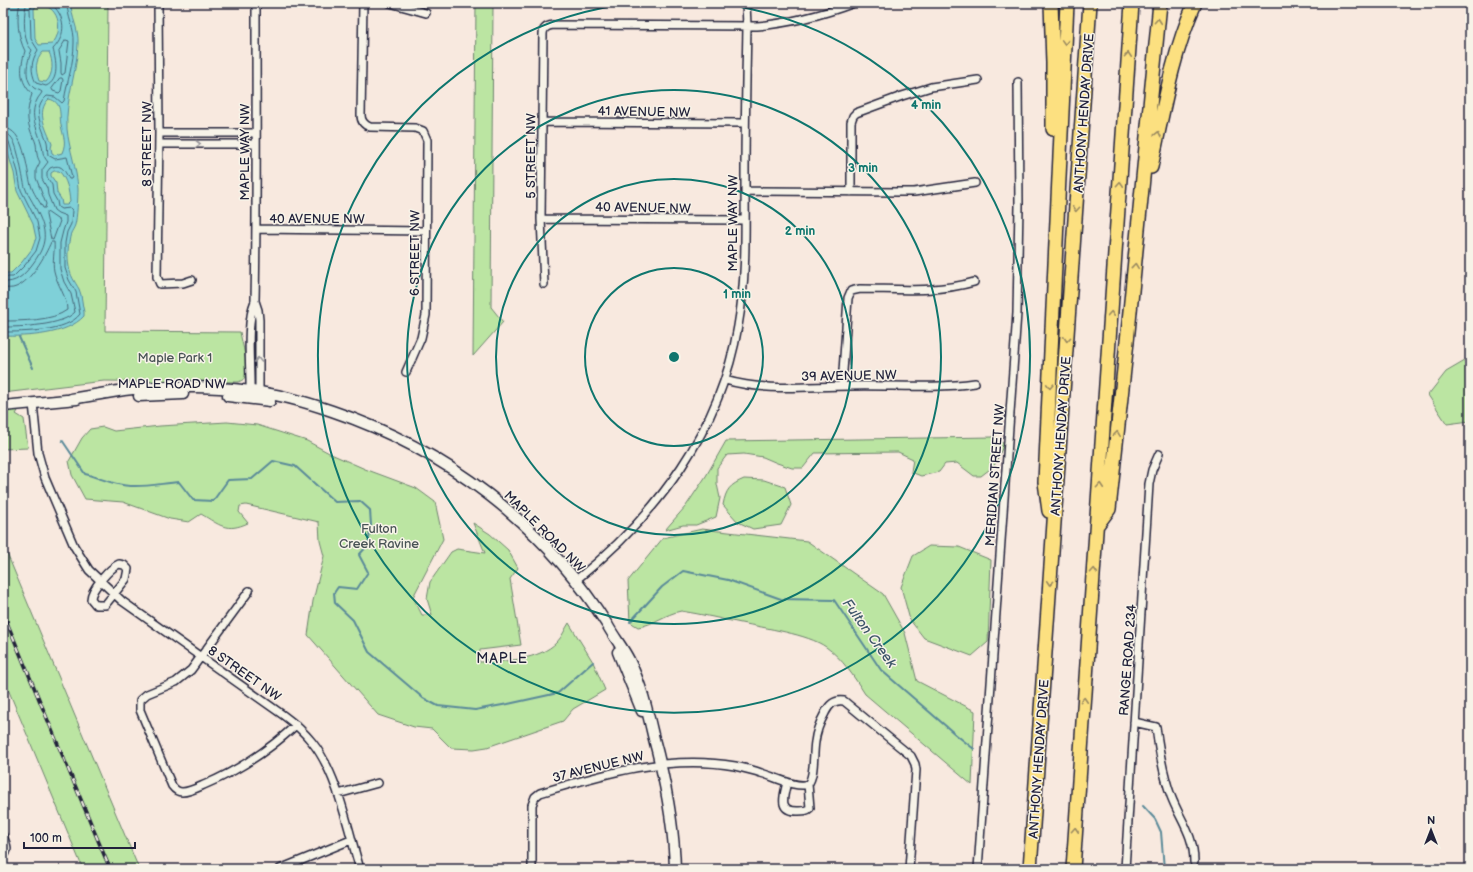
<svg xmlns="http://www.w3.org/2000/svg" width="1473" height="872" font-family="'Balsamiq Sans',sans-serif">
	<style>
		.green { fill: #bbe5a2; stroke: #6e846e }
		.water { fill: #7fd0d8; stroke: #5a8a99; fill-rule: evenodd }
		.lines { fill: none; stroke-linecap: round; stroke-linejoin: round }
		.shore { stroke: #47687a; stroke-width: 1 }
		.stream { stroke: #5a8a99; stroke-width: 2 }
		.street-casing { stroke: #22223b; stroke-width: 10 }
		.secondary-casing { stroke: #22223b; stroke-width: 13 }
		.highway-casing { stroke: #22223b; stroke-width: 16 }
		.street { stroke: #f7f3e8; stroke-width: 7 }
		.secondary { stroke: #f7f3e8; stroke-width: 10 }
		.highway { stroke: #fce080; stroke-width: 13 }
		.rail-casing { stroke: #22223b; stroke-width: 3.5 }
		.rail { stroke: #f7f3e8; stroke-width: 2; stroke-dasharray: 6; stroke-linecap: butt }
		.oneway { stroke: #9a8a61 }
		.oneway2 { stroke: #97959a }
		.ring { fill: none; stroke: #0f766e; stroke-width: 2 }
		.labels { text-anchor: middle; stroke-width: 3; stroke-linejoin: round; paint-order: stroke }
		.street-label { font-size: 13px; fill: #22223b; stroke: #f7f3e8 }
		.park-label { font-size: 13px; fill: #485355; stroke: #f7f3e8 }
		.water-label { font-size: 14px; font-style: italic; fill: #3e566a; stroke: #f7f3e8 }
		.neighbourhood-label { font-size: 14px; letter-spacing: 1px; fill: #22223b; stroke: #f7f3e8 }
		.centre { fill: #0f766e; stroke: #f7f3e8; stroke-width: 2 }
		.ring-label { font-size: 12px; text-anchor: middle; font-weight: bold; fill: #0f766e; stroke: #f7f3e8; stroke-width: 3; stroke-linejoin: round; paint-order: stroke }
	</style>
	<rect width="100%" height="100%" fill="#f8e9df"/>
	<filter id="ink" filterUnits="userSpaceOnUse"><feTurbulence type="fractalNoise" baseFrequency=".025" numOctaves="2"/><feDisplacementMap in="SourceGraphic" scale="8" xChannelSelector="R" yChannelSelector="G"/><feConvolveMatrix kernelMatrix="1 2 1 2 8 2 1 2 1" color-interpolation-filters="sRGB"/></filter>
	<g filter="url(#ink)">
		<path class="green" d="M3 3H108L105 331 240 332C242 344 249 365 245 376 244 380 241 381 238 382L104 381 3 393Z
			M476 3H493L491 307 503 322 473 356Z
			M1470 358V421L1447 424 1428 395 1446 372Z
			M15 409 18 411 16 414 24 419 28 448 3 449V410Z
			M227 422 257 425 307 441 331 454 365 469 416 488 435 502 443 539 413 597 422 615H432L427 599 430 582 451 552 457 549 485 553 473 523 490 534 508 550 518 568 510 579 521 645 480 650 479 662C503 662 540 660 557 642 562 637 565 629 569 623L593 662 605 690 573 709 563 721 487 747 474 749 451 748 432 729 414 727 378 715 308 635 313 601 324 556 320 541 319 522 246 505 240 506 239 512 248 523C226 533 220 525 201 514L189 522 170 519 123 502 85 499 72 475 69 461 82 438 90 429 103 427 114 431 160 426Z
			M994 437 1004 444 994 466 981 476H974L957 463 945 464 939 472 921 476 911 472 913 459 898 452 815 453 803 468H792L777 463 763 457 744 454 727 455 717 468V484L720 498 716 517 696 525H683L665 530 686 506 706 476 726 441Z
			M744 479 764 480 785 487 791 505 781 525 753 529 738 522 723 505C726 489 730 485 744 479Z
			M702 529 807 541 883 594 905 633 917 681 975 711 972 785 865 694C854 677 843 659 826 647 808 634 764 628 741 623 721 619 701 614 681 611 665 614 653 625 638 627L630 622 628 581 663 538Z
			M3 544 139 869H83L3 677Z
			M929 546 959 547 991 560 988 642 972 656 924 638 910 620 901 587 913 556Z"/>
		<path class="water" d="M3 3H71C71 18 79 28 78 44 77 73 65 100 67 129 69 149 77 169 78 189 78 197 77 218 75 225 74 228 72 231 71 233 68 244 67 256 69 267 70 275 75 282 79 289 82 295 82 305 84 312V316C67 335 27 337 3 336V273H11L22 262 32 249 36 238 33 224 17 191 14 173 3 137ZM37 5C58 3 65 30 52 44L39 45 35 39 34 9ZM43 52H49C53 61 54 74 46 82L39 81C35 69 35 61 43 52ZM49 99C63 102 59 115 61 125 63 137 67 141 62 153L55 155 52 153 51 148 52 144C47 130 35 112 49 99ZM54 171H59C67 179 69 191 70 202L67 205H62L61 199 57 193 56 183 51 176V173Z"/>
		<g class="lines">
			<path class="shore" d="M34 3 30 9 31 39 38 50C31 61 30 71 36 83L46 86C60 80 56 61 53 49 67 35 66 15 50 3
				M66 40 69 41 65 73 62 75 61 73V63L59 51Z
				M60 78H62L63 80 61 91 59 93 53 91 52 89Z
				M3 128C25 128 26 169 31 185 33 193 39 200 43 208H45L46 204 36 178V170L40 162C36 156 37 150 36 144 35 139 31 134 30 129 26 117 28 106 32 94 19 81 20 68 25 51 18 38 16 17 20 3
				M3 134C6 134 9 134 11 137 18 144 22 176 25 187 27 194 32 200 35 207 48 232 48 244 31 266 23 276 16 283 3 282
				M3 139H7L9 142 18 172 21 190 37 222 40 238 36 251 25 265 13 277H3
				M47 212 60 221 53 240 51 239 46 215Z
				M3 288C7 288 12 289 16 287 31 281 45 256 51 242H54C55 251 52 261 54 271 57 285 67 296 67 310 53 321 21 321 3 321
				M3 327C21 327 62 326 75 312L71 294 64 282 60 269V243L63 231 66 222V216L58 213 54 210 48 195 47 188 42 179V170L48 162C41 154 44 151 41 142 37 128 29 115 37 100 38 97 41 95 42 92 40 90 37 90 34 88 23 79 27 61 32 50 30 48 28 45 27 42 24 34 23 11 27 3
				M3 332C23 332 67 332 80 314L76 292 69 280 65 268V243L67 232 71 224 72 210 70 208 61 209 58 207 57 201 53 194 52 185 47 177V172L50 168C62 163 64 170 69 179H71L72 177 67 157 55 159 48 155C47 150 48 146 47 142 42 126 31 110 47 96L55 97 62 103 64 101C67 82 74 62 74 43 75 28 67 17 67 3"/>
			<path class="stream" d="M19 337 33 368
				M62 440 85 474C101 478 115 486 131 486 147 487 164 483 179 482L193 500 213 501 228 480 252 479 273 461 295 466 335 502 360 501 370 510 371 525 368 545 359 555 368 572 357 589 338 587 334 593 335 603 353 620 369 652 423 698 438 706 475 710 508 704 558 693 593 662
				M630 622 662 587 683 571 728 580 781 599 834 600 881 670 955 734 974 749
				M1143 806 1155 819 1161 832 1164 869"/>
			<defs>
				<path id="street" d="M158 3 159 133 157 277 160 284 183 283 192 280
					M363 3 361 115C361 121 364 125 370 127L415 128 423 131 427 140 426 315 421 338 406 372
					M390 3 426 13
					M542 122 745 123
					M159 133H255
					M159 144H255
					M745 191 901 192H914L975 183
					M851 192V122L853 116 856 113 902 96 931 87 978 80
					M541 219 745 220
					M256 229 426 231
					M544 284 541 219 543 34C543 28 547 26 553 25L757 26C791 23 822 15 854 3
					M255 301 258 310 259 320V395
					M725 380C766 392 807 386 850 386 891 385 934 389 975 383
					M842 386 848 298 851 291 860 289C898 289 936 293 974 282
					M250 394C251 367 245 325 255 301 257 202 256 102 256 3
					M33 403 38 453 45 478 74 546 89 570 122 601 283 715C294 723 304 732 312 742 338 774 348 830 360 869
					M119 564 124 565 128 569 126 579 105 605H96L91 599C91 589 110 568 119 564Z
					M576 580C657 516 721 429 738 326 747 276 745 226 745 176 745 126 746 76 747 26L746 3
					M249 591 191 670 176 682 147 694 140 700V710L172 786C175 790 178 792 182 792 190 792 199 787 206 784 239 770 269 750 296 725
					M1134 722 1156 727C1159 750 1163 774 1171 796 1180 820 1194 834 1194 862
					M787 782C784 796 777 812 799 811 804 811 807 811 810 808L808 784
					M808 784C815 776 813 753 815 742 816 732 820 722 825 713 829 705 834 699 844 701L911 756 915 764 916 770 909 869
					M338 794 378 783
					M3 836C6 843 10 851 3 856
					M280 869 351 840
					M532 869V805L535 797 540 793C603 774 668 754 735 766 744 768 753 770 761 773 773 776 797 789 808 784
					M978 869 1017 313 1019 205 1018 82
					M1125 869 1149 484 1152 470 1159 454"/>
				<path id="secondary" d="M139 396 183 394
					M228 396 270 401
					M71 399C89 396 106 393 124 390 163 385 211 386 251 391 279 394 306 402 332 411 445 449 544 524 608 626 614 637 623 648 629 660 641 684 647 709 653 735 665 779 674 823 675 869
					M3 406 77 399
					M618 652 642 711"/>
				<path id="highway" d="M1051 3 1053 63V129
					M1151 167C1163 111 1172 55 1195 3
					M1049 511 1045 482 1067 3
					M1097 525 1109 509 1128 332 1160 3
					M1030 869 1090 3
					M1073 869 1132 3"/>
			</defs>
			<use href="#street" class="street-casing"/>
			<use href="#secondary" class="secondary-casing"/>
			<use href="#highway" class="highway-casing"/>
			<use href="#street" class="street"/>
			<use href="#secondary" class="secondary"/>
			<use href="#highway" class="highway"/>
			<defs>
				<path id="rail" d="M3 613 110 869"/>
			</defs>
			<use href="#rail" class="rail-casing"/>
			<use href="#rail" class="rail"/>
		</g>
		<defs><path id="oneway-chevron" d="M-2-3.5L2.5 0L-2 3.5" fill="none" stroke-width="1.6" stroke-linecap="round" stroke-linejoin="round"/></defs>
		<g class="oneway">
			<use href="#oneway-chevron" transform="translate(1158 21) rotate(-85)"/>
			<use href="#oneway-chevron" transform="translate(1065 42) rotate(92)"/>
			<use href="#oneway-chevron" transform="translate(1128 55) rotate(-86)"/>
			<use href="#oneway-chevron" transform="translate(1158 134) rotate(-78)"/>
			<use href="#oneway-chevron" transform="translate(1120 184) rotate(-86)"/>
			<use href="#oneway-chevron" transform="translate(1076 209) rotate(94)"/>
			<use href="#oneway-chevron" transform="translate(1135 266) rotate(-84)"/>
			<use href="#oneway-chevron" transform="translate(1111 314) rotate(-86)"/>
			<use href="#oneway-chevron" transform="translate(1067 339) rotate(94)"/>
			<use href="#oneway-chevron" transform="translate(1050 386) rotate(93)"/>
			<use href="#oneway-chevron" transform="translate(1117 434) rotate(-84)"/>
			<use href="#oneway-chevron" transform="translate(1100 486) rotate(-86)"/>
			<use href="#oneway-chevron" transform="translate(1094 571) rotate(-86)"/>
			<use href="#oneway-chevron" transform="translate(1050 583) rotate(94)"/>
			<use href="#oneway-chevron" transform="translate(1084 700) rotate(-86)"/>
			<use href="#oneway-chevron" transform="translate(1075 830) rotate(-86)"/>
		</g>
		<g class="oneway2">
			<use href="#oneway-chevron" transform="translate(198 144)"/>
			<use href="#oneway-chevron" transform="translate(258 360) rotate(-90)"/>
		</g>
	</g>
	<g class="ring">
		<circle cx="674" cy="357" r="89"/>
		<circle cx="674" cy="357" r="178"/>
		<circle cx="674" cy="357" r="267"/>
		<path d="M714 3A356 356 0 1 1 634 3"/>
	</g>
	<g class="labels">
		<g class="street-label">
			<text transform="translate(644 111) rotate(1)" y="5">41 AVENUE NW</text>
			<text transform="translate(1083 113) rotate(-86)" y="5">ANTHONY HENDAY DRIVE</text>
			<text transform="translate(146 144) rotate(-90)" y="5">8 STREET NW</text>
			<text transform="translate(244 152) rotate(-90)" y="5">MAPLE WAY NW</text>
			<text transform="translate(530 156) rotate(-90)" y="5">5 STREET NW</text>
			<text transform="translate(643 207) rotate(1)" y="5">40 AVENUE NW</text>
			<text x="317" y="223">40 AVENUE NW</text>
			<text transform="translate(732 223) rotate(-90)" y="5">MAPLE WAY NW</text>
			<text transform="translate(414 253) rotate(-90)" y="5">6 STREET NW</text>
			<text transform="translate(849 375) rotate(-1)" y="5">39 AVENUE NW</text>
			<text x="172" y="388">MAPLE ROAD NW</text>
			<text transform="translate(1060 436) rotate(-86)" y="5">ANTHONY HENDAY DRIVE</text>
			<text transform="translate(994 475) rotate(-86)" y="5">MERIDIAN STREET NW</text>
			<text transform="translate(545 531) rotate(45)" y="5">MAPLE ROAD NW</text>
			<text transform="translate(1127 660) rotate(-86)" y="5">RANGE ROAD 234</text>
			<text transform="translate(245 673) rotate(35)" y="5">8 STREET NW</text>
			<text transform="translate(1038 759) rotate(-86)" y="5">ANTHONY HENDAY DRIVE</text>
			<text transform="translate(598 766) rotate(-14)" y="5">37 AVENUE NW</text>
		</g>
		<g class="park-label">
			<text x="175" y="362">Maple Park 1</text>
			<text x="379" y="533">Fulton<tspan x="379" dy="15">Creek Ravine</tspan></text>
		</g>
		<g class="water-label">
			<text transform="translate(870 633) rotate(54)" y="5">Fulton Creek</text>
		</g>
		<g class="neighbourhood-label">
			<text x="502" y="663">MAPLE</text>
		</g>
	</g>
	<circle cx="674" cy="357" r="6" class="centre"/>
	<g class="ring-label">
		<text x="926" y="109">4 min</text>
		<text x="863" y="172">3 min</text>
		<text x="800" y="235">2 min</text>
		<text x="737" y="298">1 min</text>
	</g>
	<rect width="1473" height="872" fill="none" stroke="#f7f3e8" stroke-width="16"/>
	<rect x="8" y="8" width="1457" height="856" fill="none" stroke="#22223b" stroke-width="1.5" filter="url(#ink)"/>
	<g transform="translate(1431 830)" stroke="#f7f3e8" stroke-width="3" paint-order="stroke">
	<path d="M0-3L7 15L0 10L-7 15Z" fill="#22223b"/>
	<text y="-6" font-size="11" font-weight="bold" text-anchor="middle" fill="#22223b">N</text>
	</g>
	<path d="M24 842v6h111v-6" fill="none" stroke="#22223b" stroke-width="2"/>
	<text x="30" y="842" font-size="12" fill="#22223b" stroke="#f7f3e8" stroke-width="3" paint-order="stroke">100 m</text>
</svg>
